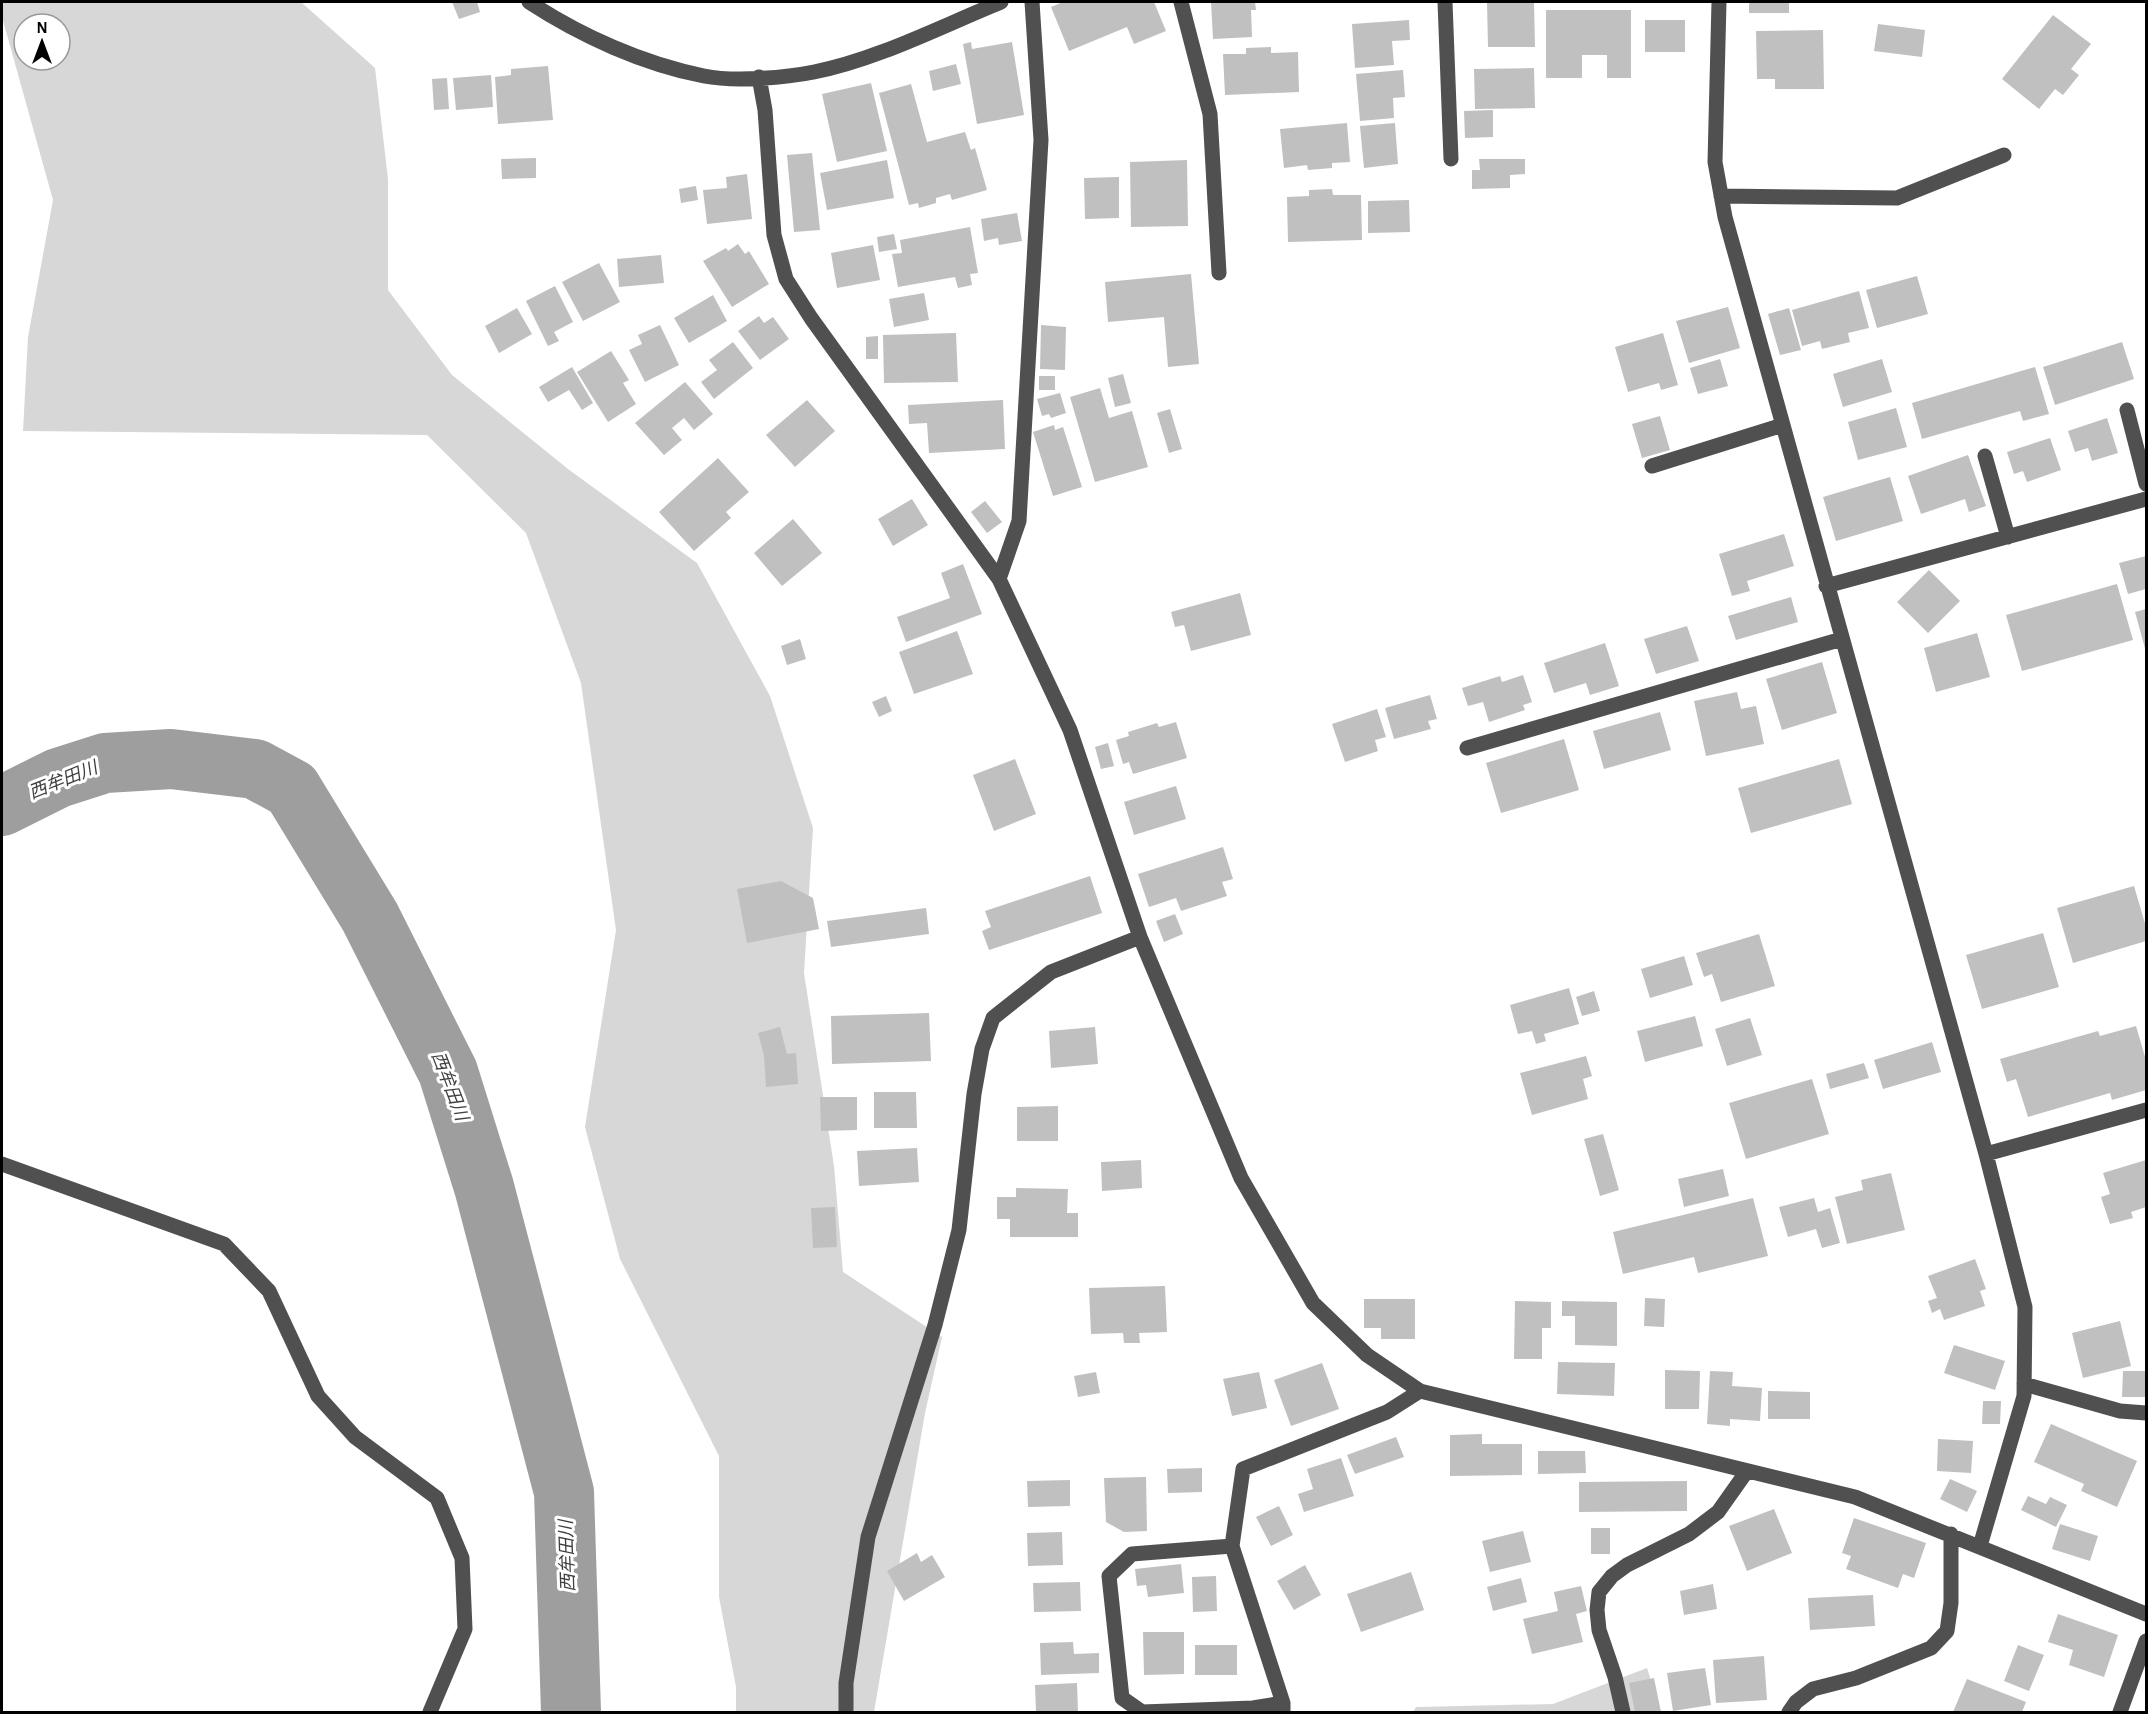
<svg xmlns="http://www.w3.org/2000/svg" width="2148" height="1714" font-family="'Alegreya Sans','Noto Sans JP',sans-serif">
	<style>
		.green { fill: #d7d7d7; fill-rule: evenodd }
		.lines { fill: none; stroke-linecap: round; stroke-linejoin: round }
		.river { stroke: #9e9e9e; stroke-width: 60 }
		.building { fill: #c0c0c0 }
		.minor { stroke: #505050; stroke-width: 15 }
		.labels { text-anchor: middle; stroke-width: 6; stroke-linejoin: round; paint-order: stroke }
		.water-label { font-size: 18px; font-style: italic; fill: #3f3f3f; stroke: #fff }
	</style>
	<rect width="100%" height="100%" fill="#fff"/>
	<path class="green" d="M5 2H301L375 68 388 179V290L452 375 568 469 697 563 770 696 813 828 804 973 834 1166 843 1272 942 1337 925 1413 874 1712H736V1687L719 1597V1456L620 1259 585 1127 616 930 581 683 526 533 427 435 23 431 28 337 53 200 2 17V3ZM24 24H60V60H24Z
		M1647 1668 1661 1712H1413L1416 1707 1553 1704Z"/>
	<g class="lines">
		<path class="river" d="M2 806 58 778 105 763 171 759 255 769 292 789 370 917 448 1072 484 1187 564 1492 571 1712"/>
	</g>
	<path class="building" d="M452 2H477L480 12 459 19Z
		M1063 2H1154L1166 31 1134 44 1127 27 1069 51 1051 7Z
		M1211 2H1255L1256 10H1251L1252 37 1213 39Z
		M1487 2H1534L1535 47H1488Z
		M1749 2H1789V13H1749Z
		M1546 10H1631V78H1607V55H1582V78H1546Z
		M2053 15 2091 44 2071 69 2079 75 2063 95 2055 89 2039 109 2002 79Z
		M1409 20 1410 40 1392 41 1394 65 1355 68 1352 24Z
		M1645 20H1685V52H1645Z
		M1878 24 1925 30 1922 57 1874 51Z
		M1823 30 1824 89H1775V79H1757L1756 31Z
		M971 42 972 49 1012 42 1024 115 977 124 963 44Z
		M1271 47V53L1298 52 1299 92 1225 95 1223 54H1246V48Z
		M956 64 961 84 933 91 929 71Z
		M548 66 553 120 498 124 495 77 511 75V69Z
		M1534 68 1535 108 1475 109 1474 69Z
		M1403 70 1405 97 1393 98 1394 118 1360 121 1356 74Z
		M491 75 493 107 456 110 453 78Z
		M447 78 449 109 434 110 432 79Z
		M871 83 887 151 837 162 822 94Z
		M911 84 927 142 965 132 971 150 975 148 987 190 952 200 950 194 936 198V203L919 208 918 203 909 205 879 93Z
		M1493 110V137L1465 138 1464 111Z
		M1347 123 1350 162 1332 163V168L1308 170 1307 165 1284 168 1280 129Z
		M1395 123 1398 164 1364 168 1360 126Z
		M812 153 820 230 794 232 787 155Z
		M536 158V178L502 179 501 159Z
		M1479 159H1525V174L1510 175V188L1472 189V170H1480Z
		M887 160 894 198 827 210 820 173Z
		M1187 160 1188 226 1131 227 1130 162Z
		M747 174 752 219 707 224 703 190 727 188 726 177Z
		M1119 177V218L1085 219 1084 178Z
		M696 186 698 200 681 203 679 189Z
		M1332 189 1333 195H1361L1362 240 1288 242 1287 197 1309 196V190Z
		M1409 200 1410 232 1368 233V201Z
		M1017 213 1022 241 999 245 998 238 984 241 981 219Z
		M970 227 978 273 970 274 972 285 958 288 955 277 898 287 892 254 902 253 900 240Z
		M894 234 897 249 879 252 877 237Z
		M738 244 745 254 749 251 769 284 732 307 703 261 726 248 728 251Z
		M873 245 880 280 837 288 831 253Z
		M661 255 664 283 619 287 617 259Z
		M599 263 620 302 583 321 562 282Z
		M1191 274 1199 364 1168 367 1164 317 1108 322 1105 282Z
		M1917 276 1928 314 1877 328 1866 290Z
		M555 286 573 322 554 332 559 341 548 346 526 301Z
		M1859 291 1869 328 1848 333 1850 342 1822 349 1820 341 1802 346 1792 310Z
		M924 293 929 320 894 327 889 299Z
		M713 295 727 321 689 343 674 318Z
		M1728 307 1740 348 1689 363 1676 321Z
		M517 308 532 334 499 353 485 326Z
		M1789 308 1801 350 1780 355 1768 314Z
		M759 316 764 323 773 317 789 339 760 360 738 331Z
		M660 325 679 365 645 382 629 350 642 344 638 335Z
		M1041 325 1066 327 1065 370 1040 369Z
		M956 333 958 382 884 383 883 335Z
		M1663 333 1678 385 1661 390 1659 383 1628 392 1615 347Z
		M878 336V359H866V337Z
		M733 342 753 368 714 399 701 382 717 370 709 360Z
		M2122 342 2134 379 2055 405 2043 367Z
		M611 351 629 380 623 383 636 404 608 422 577 372Z
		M1720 359 1728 386 1698 394 1690 368Z
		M1882 359 1892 392 1843 407 1833 374Z
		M572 367 593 403 582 410 569 390 548 402 539 387Z
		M2035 367 2049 414 2023 421 2020 411 1922 439 1912 403Z
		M1123 374 1131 403 1115 407 1108 378Z
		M1039 376H1055V390H1039Z
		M685 382 713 414 694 430 684 418 672 428 682 440 664 455 635 423Z
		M1100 388 1109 418 1132 411 1148 467 1095 482 1070 397Z
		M1060 393 1066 413 1051 418 1049 414 1042 416 1037 399Z
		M807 400 835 431 795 467 766 435Z
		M1003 400 1005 449 929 453 927 423 909 424 908 405Z
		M1896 408 1907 447 1858 460 1848 422Z
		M1170 409 1182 449 1169 453 1157 413Z
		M1660 416 1670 450 1642 458 1632 424Z
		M2107 418 2118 453 2092 461 2088 448 2075 452 2068 431Z
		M1054 425 1055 430 1063 427 1082 487 1053 496 1033 432Z
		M2050 438 2061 470 2027 482 2023 471 2014 474 2007 452Z
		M1968 455 1986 506 1969 512 1965 499 1921 514 1908 476Z
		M718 458 749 492 726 512 731 518 694 551 659 512Z
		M1890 477 1903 521 1836 541 1823 497Z
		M912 499 928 525 893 546 878 519Z
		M985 501 1002 522 987 533 971 512Z
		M793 519 822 553 782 586 754 553Z
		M1784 534 1794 566 1747 581 1750 591 1732 596 1719 554Z
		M2146 556V589L2128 594 2119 563Z
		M963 564 982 614 906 642 897 617 950 598 941 573Z
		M1929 570 1960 601 1928 633 1897 602Z
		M2117 584 2133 640 2022 671 2006 615Z
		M1240 593 1251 635 1191 651 1184 625 1175 627 1171 612Z
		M1791 597 1798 622 1736 640 1728 616Z
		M2146 609V652L2135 612Z
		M1687 626 1699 661 1656 674 1644 639Z
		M957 631 973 674 914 694 899 652Z
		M1977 633 1990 677 1936 692 1924 648Z
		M800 639 806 659 787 665 781 646Z
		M1605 643 1619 686 1590 695 1586 683 1554 693 1544 663Z
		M1822 662 1837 713 1782 730 1766 679Z
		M1523 675 1532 702 1523 705 1525 710 1489 722 1483 702 1468 706 1462 688 1500 676 1502 682Z
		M1737 692 1741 709 1756 706 1764 744 1706 756 1694 701Z
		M1430 695 1437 719 1428 721 1431 729 1394 739 1385 708Z
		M886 696 892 711 879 717 872 702Z
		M1377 709 1386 737 1375 740 1378 751 1345 762 1332 724Z
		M1660 712 1671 750 1604 769 1593 731Z
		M1176 722 1187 758 1133 774 1129 762 1123 764 1116 740 1129 736 1128 732 1157 723 1159 727Z
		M1564 739 1579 790 1501 813 1486 763Z
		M1108 743 1114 766 1101 769 1095 747Z
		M1015 759 1036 814 994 831 973 775Z
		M1839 759 1852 804 1751 833 1738 788Z
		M1176 786 1186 819 1134 835 1124 802Z
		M1223 847 1233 879 1222 882 1227 896 1181 911 1176 898 1149 907 1138 874Z
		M1090 876 1102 913 989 950 982 931 991 927 985 911Z
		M781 881 813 898 819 929 747 943 737 889Z
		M2134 886 2146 927V941L2073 963 2057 908Z
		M926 908 929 934 831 947 827 921Z
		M1175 914 1183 934 1164 942 1156 921Z
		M2043 933 2059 987 1982 1009 1966 955Z
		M1759 934 1775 986 1721 1002 1712 974 1704 977 1696 953Z
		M1684 956 1693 985 1650 998 1641 969Z
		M1569 988 1579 1024 1544 1034 1546 1041 1536 1044 1532 1031 1518 1034 1510 1005Z
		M1594 991 1600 1011 1582 1016 1576 997Z
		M929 1013 931 1061 832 1064 831 1016Z
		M1695 1016 1703 1046 1645 1062 1637 1031Z
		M1750 1018 1762 1055 1727 1066 1715 1029Z
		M2136 1026 2146 1060V1090L2112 1100 2110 1093 2028 1117 2016 1079 2007 1082 2000 1059 2098 1031 2100 1036Z
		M780 1027 787 1054 796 1053 798 1084 766 1087 764 1056 758 1033Z
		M1095 1027 1098 1064 1051 1068 1049 1031Z
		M1932 1042 1941 1072 1883 1089 1874 1060Z
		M1586 1056 1592 1076 1583 1079 1588 1099 1532 1115 1520 1073Z
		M1864 1063 1869 1078 1830 1089 1826 1074Z
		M1812 1079 1829 1134 1746 1159 1729 1103Z
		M874 1092H916L917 1128H874Z
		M820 1097H857V1130L821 1131Z
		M1058 1106V1141H1017V1107Z
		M1603 1134 1619 1190 1600 1196 1584 1139Z
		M917 1148 919 1182 859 1186 857 1151Z
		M1141 1160 1142 1188 1102 1191 1101 1162Z
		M2146 1160V1207L2131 1212 2133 1218 2110 1224 2101 1197 2110 1194 2103 1173Z
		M1723 1169 1729 1196 1684 1207 1678 1179Z
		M1891 1173 1905 1230 1847 1244 1835 1197 1863 1190 1861 1180Z
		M1016 1188 1068 1189 1067 1213H1078V1237H1010V1219H997V1197H1016Z
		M1753 1198 1768 1256 1698 1273 1694 1257 1623 1274 1613 1232Z
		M1814 1198 1818 1212 1830 1208 1840 1243 1822 1248 1816 1229 1788 1237 1779 1207Z
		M835 1207 837 1247 813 1248 811 1208Z
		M1975 1259 1986 1289 1980 1291 1985 1306 1944 1320 1940 1309 1932 1313 1928 1301 1937 1298 1928 1276Z
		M1165 1286 1167 1332 1139 1333 1140 1343H1124L1123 1333 1091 1334 1089 1288Z
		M1645 1298 1665 1299 1664 1327 1644 1326Z
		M1364 1299H1415V1339H1381V1328H1364Z
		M1515 1301 1551 1302V1328H1542V1359H1514Z
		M1562 1301 1617 1302V1346L1575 1345V1316H1562Z
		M2120 1321 2131 1366 2083 1378 2072 1333Z
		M1954 1345 2005 1361 1995 1390 1944 1373Z
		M1558 1362 1615 1363 1614 1396 1557 1394Z
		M1322 1363 1339 1409 1291 1426 1274 1380Z
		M1665 1370 1700 1371 1699 1409H1665Z
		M1710 1371 1733 1372 1732 1386 1762 1388 1760 1421 1730 1419V1426L1707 1424Z
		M2123 1371H2146V1397H2122Z
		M1096 1372 1100 1393 1078 1397 1074 1376Z
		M1259 1372 1267 1408 1232 1416 1223 1379Z
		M1768 1391 1810 1392V1419H1768Z
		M1983 1401H2001L2000 1424H1982Z
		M2051 1424 2137 1461 2117 1507 2081 1491 2084 1484 2034 1462Z
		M1482 1434V1444H1522V1475L1450 1476V1435Z
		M1396 1437 1404 1457 1355 1474 1347 1455Z
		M1938 1439 1973 1441 1971 1473 1937 1471Z
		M1538 1451H1585L1586 1473 1538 1474Z
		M1341 1458 1354 1496 1304 1512 1298 1494 1313 1489 1307 1469Z
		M1202 1468V1492L1168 1493 1167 1469Z
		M1146 1477 1147 1531 1124 1532 1106 1522 1104 1478Z
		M1950 1479 1977 1491 1967 1512 1940 1499Z
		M1070 1480V1506L1028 1507 1027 1481Z
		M1687 1481V1511L1579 1512V1482Z
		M2028 1496 2046 1504 2050 1497 2067 1505 2056 1527 2021 1510Z
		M1279 1506 1293 1535 1271 1546 1256 1517Z
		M1774 1509 1792 1553 1747 1571 1729 1526Z
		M1854 1518 1926 1543 1914 1578 1903 1574 1898 1588 1846 1569 1851 1556 1842 1553Z
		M2060 1524 2098 1536 2090 1561 2052 1549Z
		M1591 1528H1610V1554H1591Z
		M1523 1531 1531 1562 1490 1572 1482 1541Z
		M1062 1532 1063 1565 1028 1566 1027 1533Z
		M917 1553 921 1562 932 1555 945 1577 904 1601 887 1571Z
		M1181 1564 1184 1593 1148 1597 1146 1585 1137 1586 1135 1569Z
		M1305 1565 1321 1595 1294 1610 1277 1581Z
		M1411 1572 1424 1610 1361 1632 1347 1594Z
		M1216 1576 1217 1611 1193 1612 1192 1577Z
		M1521 1578 1527 1602 1493 1611 1487 1587Z
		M1080 1582 1081 1611 1034 1612 1033 1583Z
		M1713 1584 1717 1609 1684 1615 1680 1591Z
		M1581 1586 1587 1611 1576 1614 1583 1642 1532 1654 1523 1619 1558 1611 1554 1592Z
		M1873 1595 1875 1626 1810 1630 1808 1598Z
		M2058 1614 2118 1635 2104 1677 2069 1665 2073 1650 2048 1642Z
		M1143 1632H1184V1674L1144 1675Z
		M1073 1642 1074 1654 1099 1653V1673L1041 1675 1040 1643Z
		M1195 1645H1237V1675H1195Z
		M2018 1645 2044 1655 2029 1691 2004 1681Z
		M1764 1656 1767 1700 1716 1703 1713 1660Z
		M1705 1668 1711 1705 1673 1711 1667 1673Z
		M1654 1678 1661 1712H1635L1629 1683Z
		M1967 1679 2026 1702 2022 1712H1953Z
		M1077 1683 1078 1712H1036L1035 1685Z"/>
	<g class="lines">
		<path class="minor" d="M529 2C581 36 643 64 704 76 734 82 784 78 814 72 876 60 942 26 1001 2
			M1181 2 1210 114 1219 273
			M1445 2 1451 159
			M1719 2 1715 162 1725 217 1986 1154 2025 1307 2024 1396 1980 1546
			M759 77 765 110 774 235 786 279 811 318 999 579 1070 730 1140 937 1241 1178 1313 1303 1367 1355 1420 1391 1855 1497 2146 1614
			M1721 196 1897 198 2004 155
			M2127 410 2146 484
			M1985 456 2008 537
			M1652 466 1783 425
			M999 579 1019 521 1041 140 1032 2
			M1826 586 2146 499
			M1467 748 1842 639
			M1986 1154 2146 1110
			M2 1164 224 1244 269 1291 318 1396 355 1437 437 1498 462 1558 465 1629 430 1712
			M2024 1384 2120 1411 2146 1413
			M1232 1546 1132 1554 1109 1576 1122 1698 1142 1712 1253 1708 1283 1703
			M846 1712V1683L868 1537 935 1325 959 1230 974 1094 982 1049 993 1018 1051 972 1140 937
			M1283 1712V1703L1232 1546 1243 1469 1387 1412 1420 1391
			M1623 1712 1615 1677 1599 1630 1597 1610 1599 1592 1612 1576 1627 1565 1689 1534 1718 1512 1747 1471
			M1789 1712 1796 1702 1813 1689 1856 1678 1931 1648 1947 1631 1951 1603V1534
			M2120 1712 2146 1641"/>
	</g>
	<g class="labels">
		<g class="water-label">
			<text transform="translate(63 780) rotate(-22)" y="6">西牟田川</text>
			<text transform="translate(450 1086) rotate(69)" y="6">西牟田川</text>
			<text transform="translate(567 1556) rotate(-92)" y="6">西牟田川</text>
		</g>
	</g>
	<rect width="2148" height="1714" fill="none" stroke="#000000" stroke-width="6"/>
	<g transform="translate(42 42)"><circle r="28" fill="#ffffff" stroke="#999999" stroke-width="1.5"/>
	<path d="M0-4.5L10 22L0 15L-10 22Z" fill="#000000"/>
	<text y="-9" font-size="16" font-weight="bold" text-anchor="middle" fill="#000000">N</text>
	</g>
</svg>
